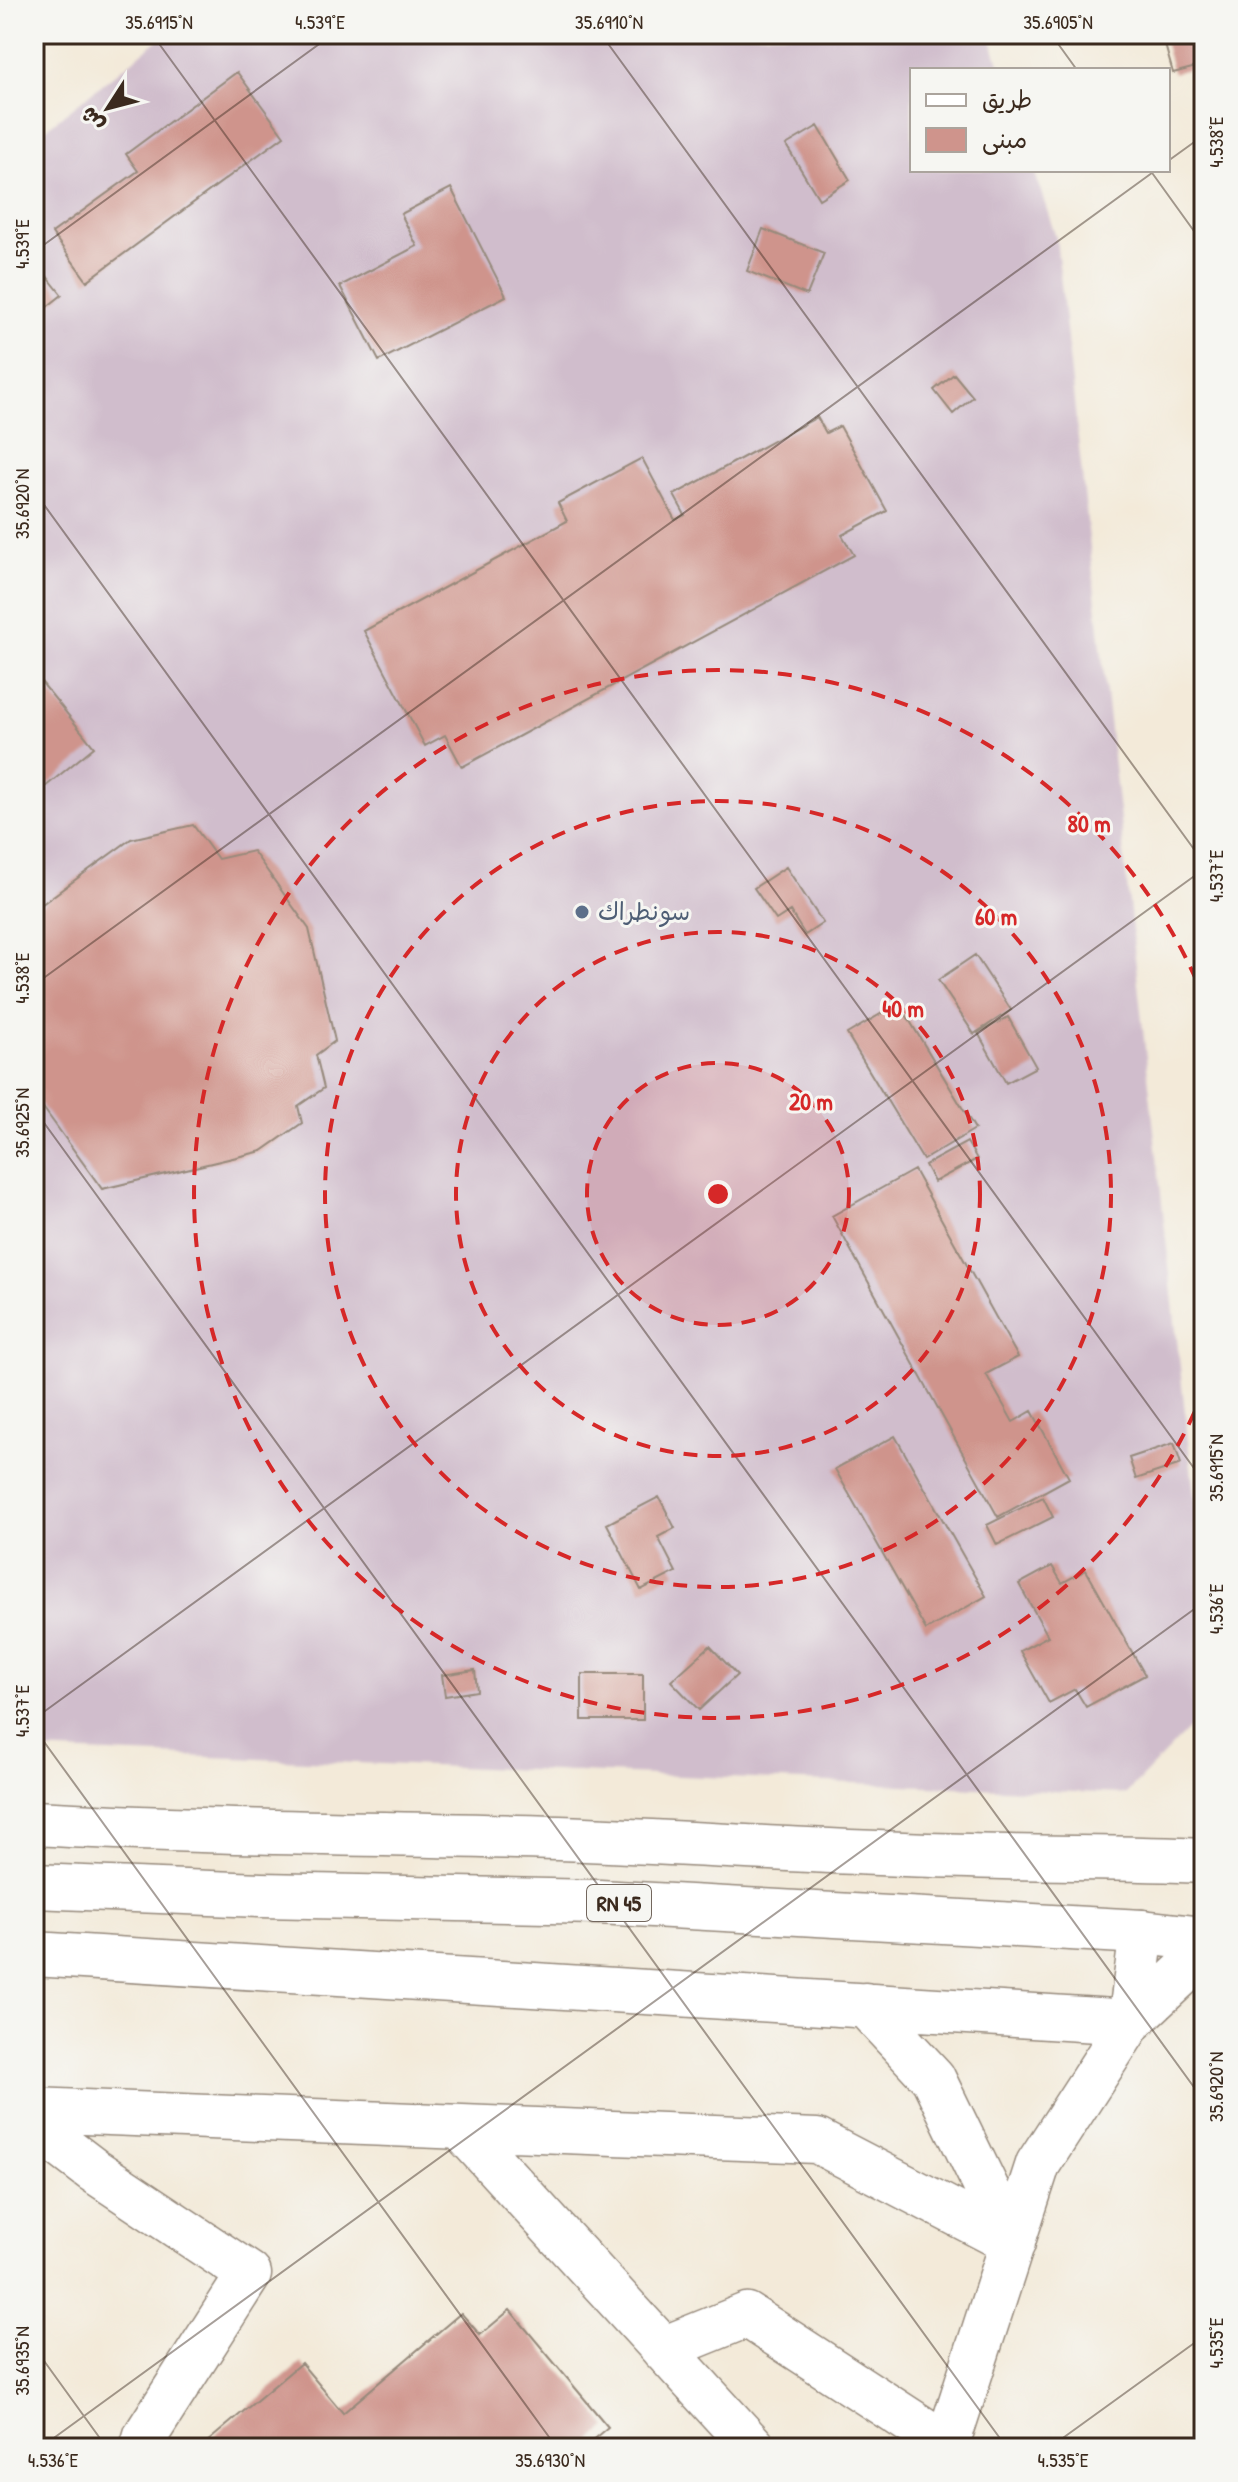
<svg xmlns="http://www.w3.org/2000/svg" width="1238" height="2482" font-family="'Patrick Hand','Playpen Sans Arabic',sans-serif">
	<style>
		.industrial { fill: #d0bdcc }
		.building { fill: #cf948c }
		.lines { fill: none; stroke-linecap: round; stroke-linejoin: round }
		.minor-casing { stroke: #978a7c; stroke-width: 47 }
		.highway-casing { stroke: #978a7c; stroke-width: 47 }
		.minor { stroke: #fff; stroke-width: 44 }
		.highway { stroke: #fff; stroke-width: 44 }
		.ticks { fill: none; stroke: #3b2a1e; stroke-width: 2; stroke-opacity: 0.45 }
		.ring { fill: none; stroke: #d62828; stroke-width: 4; stroke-dasharray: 14 10 }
		.service-dot { fill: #5c6f8a; stroke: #f6f6f2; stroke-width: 3 }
		.labels { text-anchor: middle; stroke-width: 6; stroke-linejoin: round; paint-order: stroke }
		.shield { fill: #f6f6f2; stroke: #73675e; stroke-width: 2 }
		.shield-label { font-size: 22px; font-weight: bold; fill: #3b2a1e }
		.service-label { font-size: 24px; fill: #4e5e75; stroke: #f6f6f2; text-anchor: start }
		.centre { fill: #d62828; stroke: #f6f6f2; stroke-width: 4 }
		.ring-label { font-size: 24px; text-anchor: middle; font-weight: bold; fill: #d62828; stroke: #f6f6f2; stroke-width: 6; stroke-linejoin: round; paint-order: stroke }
		.neatline { fill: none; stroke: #3b2a1e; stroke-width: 3 }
		.ticks-label { font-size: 20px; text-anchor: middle; fill: #3b2a1e }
	</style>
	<rect width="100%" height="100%" fill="#f6f6f2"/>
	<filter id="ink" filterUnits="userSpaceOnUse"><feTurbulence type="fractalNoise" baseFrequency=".0125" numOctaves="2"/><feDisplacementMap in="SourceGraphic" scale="16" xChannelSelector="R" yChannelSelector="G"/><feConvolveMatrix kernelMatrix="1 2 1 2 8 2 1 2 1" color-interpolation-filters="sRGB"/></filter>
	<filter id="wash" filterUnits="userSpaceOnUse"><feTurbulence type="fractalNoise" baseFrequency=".006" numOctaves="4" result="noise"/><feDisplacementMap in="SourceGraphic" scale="32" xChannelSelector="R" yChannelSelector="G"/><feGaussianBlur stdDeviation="1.8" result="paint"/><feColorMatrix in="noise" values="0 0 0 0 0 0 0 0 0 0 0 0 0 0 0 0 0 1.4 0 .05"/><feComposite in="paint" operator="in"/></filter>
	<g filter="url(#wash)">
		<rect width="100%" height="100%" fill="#f3ead9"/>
		<path class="industrial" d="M166 34H990L1001 70H912V170H1034L1056 238 1204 1585V1713L1126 1794 34 1750V138Z"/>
		<g id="blocks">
			<path class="building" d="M1162 34H1204V65L1173 73Z
				M237 72 284 136 87 281 52 233 138 171 126 154Z
				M818 126 850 180 819 199 786 145Z
				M451 188 506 296 379 361 340 286 417 246 401 214Z
				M763 229 824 253 807 295 747 271Z
				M34 260 62 295 34 317Z
				M954 374 973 397 953 414 934 390Z
				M817 417 826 433 840 426 887 511 842 535 854 555 462 767 445 735 425 746 364 631 567 521 558 503 642 458 675 520 685 515 674 495Z
				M34 673 94 747 34 796Z
				M193 825 218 859 253 851 309 929 335 1041 316 1055 324 1088 298 1106 302 1123 262 1151 102 1189 34 1095V910L131 839Z
				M786 867 823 923 805 935 790 911 776 920 754 888Z
				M975 955 1011 1010 974 1034 938 980Z
				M899 1003 975 1129 923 1160 847 1034Z
				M1008 1017 1036 1067 1006 1083 978 1033Z
				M967 1142 977 1159 934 1182 925 1165Z
				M914 1170 1018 1357 986 1374 1013 1422 1032 1411 1069 1478 998 1517 832 1216Z
				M895 1436 986 1596 926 1630 835 1469Z
				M1174 1443 1181 1464 1136 1479 1129 1458Z
				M659 1497 675 1528 658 1537 676 1572 641 1590 607 1524Z
				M1043 1497 1053 1517 997 1545 987 1525Z
				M1052 1566 1062 1583 1086 1570 1145 1675 1086 1707 1075 1689 1049 1703 1020 1651 1048 1636 1019 1584Z
				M710 1646 737 1675 699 1710 671 1681Z
				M475 1670 477 1691 445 1696 442 1675Z
				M582 1674H643V1720H582Z
				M510 2310 608 2427 583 2448H200L301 2363 343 2413 461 2313 480 2335Z"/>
		</g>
	</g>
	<g filter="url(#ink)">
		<use href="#blocks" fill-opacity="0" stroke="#978a7c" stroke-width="2"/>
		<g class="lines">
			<defs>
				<path id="minor" d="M1142 1932 1130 2022 1204 1953
					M34 1954 1130 2022 1038 2164 946 2448
					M865 2005 933 2078 1013 2243
					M34 2110 817 2141 1013 2243
					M34 2125 93 2170 249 2274 146 2435 142 2448
					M461 2128 754 2448
					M663 2349 747 2315 947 2445"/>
				<path id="highway" d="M34 1823C209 1833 384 1833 559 1838 695 1843 832 1853 969 1856 1047 1859 1125 1857 1204 1861
					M34 1886 261 1895 599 1902 1142 1932 1204 1939"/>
			</defs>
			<use href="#minor" class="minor-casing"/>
			<use href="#highway" class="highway-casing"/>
			<use href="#minor" class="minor"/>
			<use href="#highway" class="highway"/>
		</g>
	</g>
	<path class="ticks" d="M152 34 1204 1482M601 34 1204 863M1051 34 1077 70M1168 161 1204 135M1150 170 1204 245M34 252 333 34M34 491 1204 2101M34 985 1156 170M34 1109 1007 2448M34 1719 1204 869M34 1728 557 2448M34 2347 107 2448M40 2448 1204 1602M1049 2448 1204 2336"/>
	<circle cx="718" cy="1194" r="131" fill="#d62828" fill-opacity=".12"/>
	<g class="ring">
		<circle cx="718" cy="1194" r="131"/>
		<circle cx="718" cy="1194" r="262"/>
		<circle cx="718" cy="1194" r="393"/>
		<path d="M1204 1390A524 524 0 1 1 1204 998"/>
	</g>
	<circle class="service-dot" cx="582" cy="912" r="8"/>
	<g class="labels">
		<rect class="shield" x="587" y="1885" width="64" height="36" rx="6"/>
		<g class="shield-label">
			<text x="619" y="1911">RN 45</text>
		</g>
		<g class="service-label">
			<text x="598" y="920">سونطراك</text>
		</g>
	</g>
	<circle cx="718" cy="1194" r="12" class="centre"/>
	<g class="ring-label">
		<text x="1089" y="832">80 m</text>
		<text x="996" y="925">60 m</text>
		<text x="903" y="1017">40 m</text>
		<text x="811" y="1110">20 m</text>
	</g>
	<rect width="1238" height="2482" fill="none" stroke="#f6f6f2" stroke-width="88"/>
	<rect x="910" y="68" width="260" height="104" fill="#f6f6f2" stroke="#aba49d" stroke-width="2"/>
	<rect x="926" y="94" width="40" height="12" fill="#ffffff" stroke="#aba49d" stroke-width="2"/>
	<text x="982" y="108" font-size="24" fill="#3b2a1e">طريق</text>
	<rect x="926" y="128" width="40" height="24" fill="#cf948c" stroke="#aba49d" stroke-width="2"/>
	<text x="982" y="148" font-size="24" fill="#3b2a1e">مبنى</text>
	<g transform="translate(108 108) rotate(234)" stroke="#f6f6f2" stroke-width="6" paint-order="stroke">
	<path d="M0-6L14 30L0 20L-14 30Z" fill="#3b2a1e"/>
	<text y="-12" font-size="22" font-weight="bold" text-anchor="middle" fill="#3b2a1e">ش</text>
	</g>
	<rect x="44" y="44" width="1150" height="2394" class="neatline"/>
	<g class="ticks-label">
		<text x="159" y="29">35.6915°N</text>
		<text x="320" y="29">4.539°E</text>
		<text x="609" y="29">35.6910°N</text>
		<text x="1058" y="29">35.6905°N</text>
		<text transform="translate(1216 142) rotate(-90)" y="7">4.538°E</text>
		<text transform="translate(22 244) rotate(-90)" y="7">4.539°E</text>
		<text transform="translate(22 504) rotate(-90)" y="7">35.6920°N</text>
		<text transform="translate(1216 876) rotate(-90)" y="7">4.537°E</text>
		<text transform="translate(22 978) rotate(-90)" y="7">4.538°E</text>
		<text transform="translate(22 1123) rotate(-90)" y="7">35.6925°N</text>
		<text transform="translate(1216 1468) rotate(-90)" y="7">35.6915°N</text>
		<text transform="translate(1216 1609) rotate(-90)" y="7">4.536°E</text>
		<text transform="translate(22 1711) rotate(-90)" y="7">4.537°E</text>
		<text transform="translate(1216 2087) rotate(-90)" y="7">35.6920°N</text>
		<text transform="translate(1216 2343) rotate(-90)" y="7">4.535°E</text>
		<text transform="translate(22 2361) rotate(-90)" y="7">35.6935°N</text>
		<text x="53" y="2467">4.536°E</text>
		<text x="550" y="2467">35.6930°N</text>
		<text x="1063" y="2467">4.535°E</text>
	</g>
</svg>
